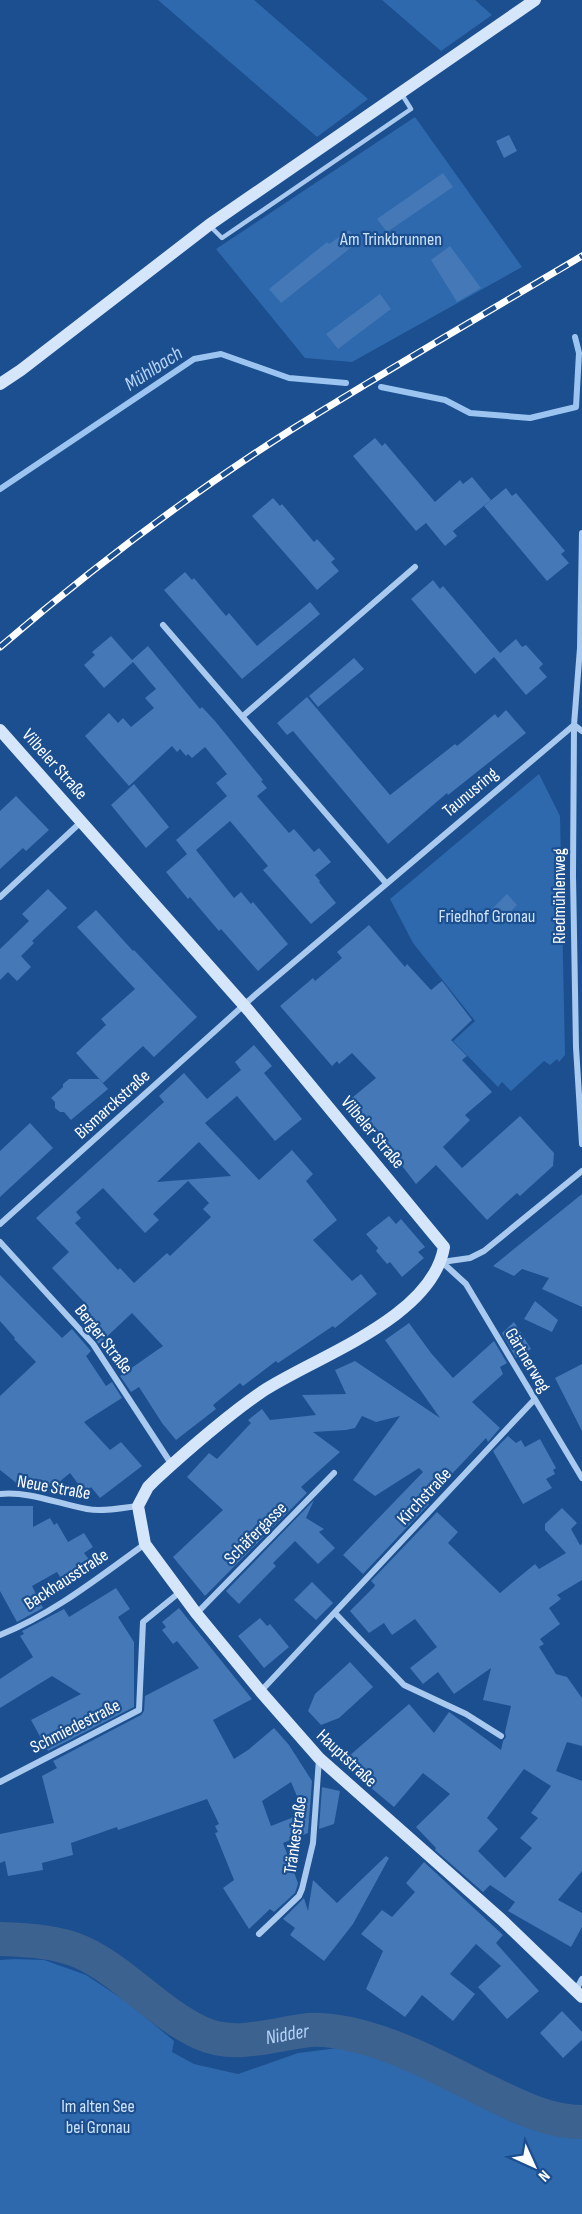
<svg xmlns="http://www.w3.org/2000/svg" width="582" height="2214" font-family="'Sofia Sans Condensed',sans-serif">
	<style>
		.green { fill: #2e69ad }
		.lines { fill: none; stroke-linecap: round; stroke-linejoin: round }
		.stream { stroke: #9cc4f0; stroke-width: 6 }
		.river { stroke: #3c6290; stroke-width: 34 }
		.building { fill: #4478b7; fill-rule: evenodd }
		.lane { stroke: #a9c9ee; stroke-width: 4.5 }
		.street { stroke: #a9c9ee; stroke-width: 6 }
		.secondary { stroke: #d6e6fa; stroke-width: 12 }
		.rail-casing { stroke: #fff; stroke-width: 7 }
		.rail { stroke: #1b4f8f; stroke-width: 4.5; stroke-dasharray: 14; stroke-linecap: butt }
		.labels { text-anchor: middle; stroke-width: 4.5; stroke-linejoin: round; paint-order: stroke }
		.park-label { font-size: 18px; fill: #cfe3fa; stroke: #1b4f8f }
		.street-label { font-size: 18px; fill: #fff; stroke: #1b4f8f }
		.water-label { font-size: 20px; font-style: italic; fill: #b5d3f5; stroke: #1b4f8f }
	</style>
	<rect width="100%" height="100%" fill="#1b4f8f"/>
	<path class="green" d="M158 0H254L368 99 317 137Z
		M382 0H475L492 15 441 51Z
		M415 117 522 267 352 362 305 358 216 249Z
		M539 774 560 816 565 1055 559 1062 557 1059 550 1065 544 1061 511 1091 502 1082 498 1087 453 1041 475 1021 413 943 390 899Z
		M14 1959 44 1960 86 1975 127 2002 174 2041 172 2052 194 2064 238 2074 298 2053 338 2048 344 2050 345 2046C366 2053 390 2057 410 2067 461 2093 522 2140 582 2136V2214H0V1960Z"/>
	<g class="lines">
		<path class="stream" d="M381 387 445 400 470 413 530 418 576 407 579 353 575 337
			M0 489 194 359 221 354 289 378 346 383"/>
		<path class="river" id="s1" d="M0 1939C27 1940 56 1941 81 1952 125 1972 157 2013 201 2033 235 2049 274 2034 309 2030 325 2029 342 2032 358 2036 402 2047 444 2070 484 2090 516 2105 546 2122 582 2122"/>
	</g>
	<path class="building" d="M509 135 517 151 504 158 496 141Z
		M443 173 453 187 387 232 377 219Z
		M349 230 358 242 281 303 269 289 327 242 329 244Z
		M450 246 481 288 457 302 431 260Z
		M380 294 391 309 338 349 326 334Z
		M375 438 382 446 385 443 435 502 460 480 463 484 472 477 491 500 453 531 457 536 445 546 426 523 416 531 353 456Z
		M506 488 512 496 516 493 565 551 561 554 569 563 547 581 484 506Z
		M273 498 280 506 282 504 314 542 317 539 335 559 331 562 339 571 317 590 252 516Z
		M185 572 192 580 194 578 226 616 229 613 257 646 310 602 320 614 242 679 164 590Z
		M433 580 440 589 443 586 500 653 516 639 522 647 526 645 543 664 539 668 547 677 526 695 494 657 475 674 411 599Z
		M111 636 132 660 148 646 200 709 202 707 215 721 263 780 261 781 267 788 257 796 289 833 294 829 314 852 319 848 331 862 315 875 320 881 319 882 336 903 311 924 263 870 268 866 230 821 196 850 234 898 241 892 251 904 253 902 288 944 258 971 221 929 219 931 190 897 188 899 166 872 187 854 176 840 227 796 216 783 227 774 205 747 192 758 188 754 186 756 180 749 177 752 172 746 129 786 85 736 109 713 118 723 123 718 131 727 154 708 145 698 156 689 133 662 104 688 84 665 95 655 92 652Z
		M354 658 364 669 318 707 309 696Z
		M307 697 390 795 455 744 457 746 495 714 498 718 506 710 526 733 448 795 447 793 388 844 293 731 287 735 277 723Z
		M134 784 169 827 146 848 111 805Z
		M16 796 49 830 26 851 23 848 0 869V811Z
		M48 889 67 908 32 941 34 943 21 956 31 967 17 981 8 972 0 980V949L29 921 22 914Z
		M507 894 517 905 498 924 488 913Z
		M96 910 133 951 134 950 197 1017 154 1057 143 1046 103 1083 76 1053 106 1025 101 1019 135 989 77 927Z
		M369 925 405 967 407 964 431 990 442 981 472 1020 451 1040 467 1056 462 1060 492 1092 465 1115 470 1120 443 1147 462 1168 520 1116 554 1153 553 1166 520 1196 517 1193 487 1220 436 1165 416 1184 383 1141 347 1102 376 1078 352 1053 339 1064 337 1061 332 1066 280 1006 313 978 315 981 342 958 337 952Z
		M254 1045 272 1066 264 1073 302 1119 275 1141 237 1096 205 1123 259 1180 292 1150 313 1174 306 1181 337 1220 313 1240 352 1281 361 1274 377 1294 335 1328 333 1326 278 1363 276 1361 243 1386 240 1383 213 1405 216 1409 176 1440 162 1423 139 1387 131 1392 120 1376 163 1346 132 1313 99 1344 80 1321 86 1315 79 1307 84 1302 52 1268 69 1252 36 1218 164 1102 159 1096 184 1073 207 1099 241 1070 235 1062ZM199 1142 231 1176 157 1182ZM188 1181 209 1203 203 1209 211 1217 170 1256 167 1253 134 1283 120 1268 118 1270 75 1223 81 1218 76 1212 103 1188 145 1233 159 1220 153 1214Z
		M69 1079H99L108 1089 71 1120 64 1112H60L55 1108V1102L51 1098 63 1087V1084Z
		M30 1123 53 1148 0 1197V1151Z
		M582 1194V1307L542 1289 549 1278 522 1269 514 1276 493 1266Z
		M389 1216 396 1224 401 1219 425 1247 418 1252 424 1258 402 1277 390 1262 387 1264 376 1251 378 1248 366 1234Z
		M0 1275 62 1338 72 1329 91 1351 86 1356 106 1386 112 1382 122 1398 84 1422 110 1450 121 1442 142 1466 100 1498 91 1487 86 1491 81 1484 79 1485 70 1473 53 1487 33 1483V1491L24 1489 0 1470V1396L36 1362 14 1339 15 1338 0 1321Z
		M535 1301 558 1320 552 1332 524 1319Z
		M514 1322 531 1349 516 1358 502 1333Z
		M409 1323 431 1353 453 1378 494 1341 507 1363 500 1367 503 1374 472 1402 500 1428 488 1442 486 1438 430 1497 426 1502 429 1504 363 1574 343 1555 423 1472 419 1468 375 1496 353 1480 400 1416 376 1422 362 1416 355 1428 346 1430 313 1432 340 1452 301 1487 307 1493 205 1596 173 1557 223 1510 187 1477 209 1453 217 1459 251 1423 248 1420 262 1409 270 1420 316 1415 302 1395 346 1394 335 1370 355 1361 440 1418 385 1340Z
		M582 1364V1431L555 1378Z
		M508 1436 516 1443 521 1440 525 1447 540 1439 556 1468 553 1470 555 1474 546 1479 552 1488 523 1504 493 1451Z
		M314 1500 306 1518 324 1529 319 1532 335 1548 318 1564 295 1541 273 1563 276 1566 239 1604 226 1591Z
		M0 1506H33V1527L50 1518 54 1525 57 1523 68 1542 84 1533 93 1547 84 1553 95 1567 64 1584 57 1572 32 1586 43 1608 17 1622 0 1591Z
		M562 1508 577 1523 571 1529 580 1545 582 1544V1580L557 1595 561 1599 549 1608 560 1624 540 1639 544 1644 539 1647 556 1674 567 1677 582 1698V1746L567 1742 556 1771 582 1781V1871L558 1900 582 1913V1927L571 1947 508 1911 515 1902 490 1885 483 1892 435 1850 436 1848 416 1827 450 1794 423 1773 394 1807 341 1763 409 1704 434 1733 449 1712 501 1750 503 1741 506 1737 505 1732 511 1706 483 1700 491 1668 454 1694 438 1672 423 1684 410 1668 437 1647 415 1619 392 1635 384 1623 369 1633 350 1611 374 1587 375 1585 371 1581 437 1512 458 1532 448 1543 500 1593 535 1564 539 1569 566 1553 545 1530V1524ZM524 1769 551 1786 531 1813 538 1818 520 1838 532 1848 505 1878 478 1851 498 1829 487 1818Z
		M312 1582 333 1603 316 1620 294 1600Z
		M116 1588 130 1609 118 1617 134 1642V1707L48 1751 31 1720 81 1694 52 1676 0 1708V1679L33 1657 20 1636 24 1634 22 1631 64 1609 69 1617Z
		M179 1608 252 1699 213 1720 234 1759 248 1750 274 1728 289 1745 312 1781 308 1833 283 1843 298 1883 297 1887 295 1893 274 1912 270 1909 249 1929 223 1888 234 1880 215 1833 218 1832 215 1826 219 1824 207 1799 118 1830 117 1827 71 1843 73 1855 42 1863 43 1870 8 1876 5 1861 0 1863V1834L54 1823 42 1776 57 1768 53 1761 141 1715 144 1711 145 1696 199 1668 177 1641 173 1644 162 1630 166 1627 162 1622ZM291 1782 304 1813 271 1826 262 1801Z
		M260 1618 267 1626 270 1624 289 1647 264 1668 238 1636Z
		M350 1662 373 1687 339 1718 321 1725 308 1711 315 1694Z
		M322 1787 340 1791 334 1824 319 1829Z
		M386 1856 389 1858 353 1924 324 1961 290 1935 295 1928 283 1919 304 1898 308 1911 313 1880 337 1903Z
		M424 1862 503 1935 496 1943 539 1991 507 2019 478 1987 501 1966 476 1944 450 1974 475 1994 453 2021 422 1995 405 2017 366 1989 383 1951 361 1934 382 1910 392 1917 415 1892 406 1883Z
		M562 2011 582 2032V2040L563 2058 540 2033Z"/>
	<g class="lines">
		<path class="lane" d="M209 225 222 238 411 109 401 93"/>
		<path class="street" d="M582 533 580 648 574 725 573 876 576 1047 582 1144
			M163 625 386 883
			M243 716 415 567
			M0 897 81 822
			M0 1224 254 996 574 725 582 731
			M0 1242 93 1344 172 1465
			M442 1262 466 1284 582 1478
			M442 1262 470 1258 484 1251 582 1171
			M0 1494C30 1491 58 1504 87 1509 103 1512 122 1508 138 1506
			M197 1613 334 1473
			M335 1613 404 1685 466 1714 501 1736
			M0 1635C53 1614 99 1577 145 1544
			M261 1691 534 1400
			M0 1782 139 1710 143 1622 180 1592
			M259 1934 299 1896 302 1889 313 1843 319 1759
			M576 1990 582 1979"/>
		<path class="secondary" d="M0 384 21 370 209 225 535 0
			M0 730 249 1011 444 1247C432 1318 317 1356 263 1391 225 1417 190 1448 156 1479L148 1487 138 1506 145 1544 196 1613 261 1692 319 1758 502 1920 582 1997"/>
		<defs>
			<path id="rail" d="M0 647C92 568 191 493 294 428 389 369 486 313 582 256"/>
		</defs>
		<use href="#rail" class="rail-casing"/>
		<use href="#rail" class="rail"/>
	</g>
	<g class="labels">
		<g class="park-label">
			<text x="391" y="245">Am Trinkbrunnen</text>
			<text x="487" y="922">Friedhof Gronau</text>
			<text x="98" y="2112">Im alten See<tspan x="98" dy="21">bei Gronau</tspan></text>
		</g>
		<g class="street-label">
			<text transform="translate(55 764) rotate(48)" y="6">Vilbeler Straße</text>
			<text transform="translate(470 792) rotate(-40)" y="6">Taunusring</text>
			<text transform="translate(559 896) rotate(-90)" y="6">Riedmühlenweg</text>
			<text transform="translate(112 1104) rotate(-42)" y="6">Bismarckstraße</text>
			<text transform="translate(373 1132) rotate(50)" y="6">Vilbeler Straße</text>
			<text transform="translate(104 1339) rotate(52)" y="6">Berger Straße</text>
			<text transform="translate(528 1360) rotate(59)" y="6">Gärtnerweg</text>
			<text transform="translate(54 1487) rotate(10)" y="6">Neue Straße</text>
			<text transform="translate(424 1496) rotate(-47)" y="6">Kirchstraße</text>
			<text transform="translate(255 1533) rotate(-45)" y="6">Schäfergasse</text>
			<text transform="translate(66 1579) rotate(-33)" y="6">Backhausstraße</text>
			<text transform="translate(75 1726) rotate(-27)" y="6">Schmiedestraße</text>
			<text transform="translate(347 1758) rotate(43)" y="6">Hauptstraße</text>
			<text transform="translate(295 1835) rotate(-82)" y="6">Tränkestraße</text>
		</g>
		<g class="water-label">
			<text transform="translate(153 368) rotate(-33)" y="7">Mühlbach</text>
			<text dy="7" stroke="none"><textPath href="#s1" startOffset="315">Nidder</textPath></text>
		</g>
	</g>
	<g transform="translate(534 2166) rotate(135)" stroke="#1b4f8f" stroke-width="4.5" paint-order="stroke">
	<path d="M0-4.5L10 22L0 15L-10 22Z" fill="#ffffff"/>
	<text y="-9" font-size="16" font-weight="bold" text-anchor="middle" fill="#ffffff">N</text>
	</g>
</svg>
